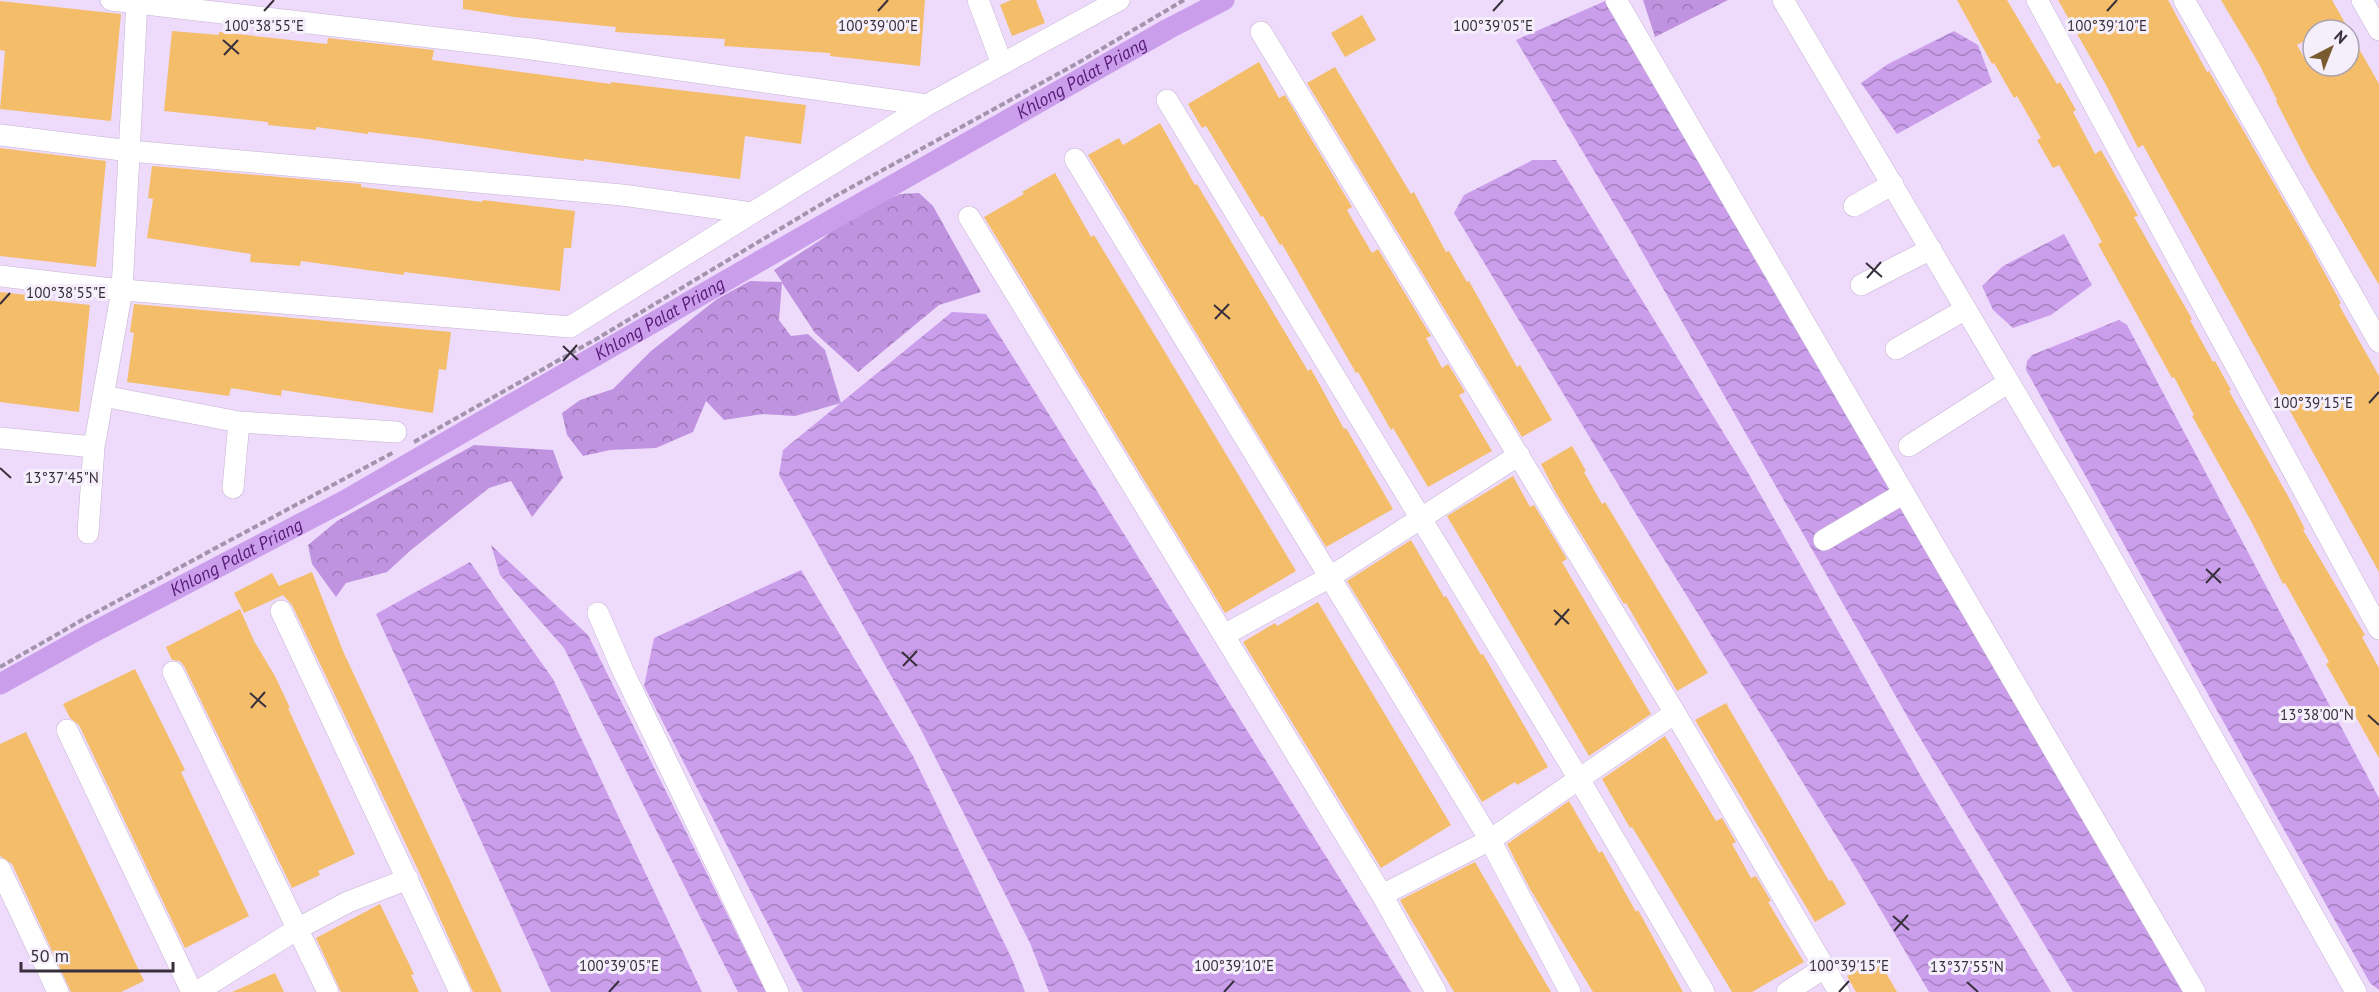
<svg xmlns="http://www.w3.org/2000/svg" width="2379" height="992" font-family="'PT Sans',sans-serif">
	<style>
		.forest { fill: url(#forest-crowns) }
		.water { fill: url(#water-waves) }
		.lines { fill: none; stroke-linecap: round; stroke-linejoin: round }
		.canal { stroke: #cb9eec; stroke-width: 21 }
		.building { fill: #f3bd6a }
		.street-casing { stroke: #c5b3d2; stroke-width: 22 }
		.path { stroke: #a294ac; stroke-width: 4; stroke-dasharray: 6 3; stroke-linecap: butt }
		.street { stroke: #fff; stroke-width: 21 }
		.ticks { fill: none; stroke: #37303c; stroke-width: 2 }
		.labels { text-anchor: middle; stroke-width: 6; stroke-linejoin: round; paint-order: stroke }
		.water-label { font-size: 18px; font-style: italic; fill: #561b76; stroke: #f5eefb }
		.ticks-label { font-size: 15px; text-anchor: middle; fill: #37303c; stroke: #f5eefb; stroke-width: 6; stroke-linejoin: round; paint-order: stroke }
	</style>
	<defs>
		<pattern id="forest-crowns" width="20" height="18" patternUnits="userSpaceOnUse" patternTransform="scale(1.5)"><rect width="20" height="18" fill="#c093e0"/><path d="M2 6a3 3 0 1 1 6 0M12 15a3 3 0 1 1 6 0" fill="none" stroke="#9d78b7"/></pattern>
		<pattern id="water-waves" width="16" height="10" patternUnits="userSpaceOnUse" patternTransform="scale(1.5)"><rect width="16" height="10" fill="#cb9eec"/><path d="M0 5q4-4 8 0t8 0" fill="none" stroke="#a681c0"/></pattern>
	</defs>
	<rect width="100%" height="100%" fill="#eedbfc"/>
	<path class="forest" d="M1643 0H1728L1655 37Z
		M919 193 933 206 981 292 939 305 858 372 815 333 782 283 779 320 791 336 808 334 825 350 841 403 795 416 763 414 724 420 706 401 693 432 656 448 610 450 583 456 567 435 562 413 580 400 613 389 651 351 717 299 750 281 782 282 774 270 822 239 853 214 900 194Z
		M474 445 553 450 563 478 532 517 511 481 489 488 411 550 387 572 346 583 336 597 312 564 308 545 337 521Z"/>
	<path class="water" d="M1605 1 1774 285 2183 992H2073L1911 723 1632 234 1516 40Z
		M1954 31 1978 45 1992 82 1897 134 1861 83 1888 64Z
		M1533 160H1556L1747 471 1923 780 2051 992H1929L1856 868 1639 519 1454 213 1464 195Z
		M2064 234 2092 285 2051 315 2013 328 1993 310 1982 286 2003 266Z
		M952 312 986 314 1411 992H1049L1030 943 919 726 779 475 783 450Z
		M2119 320 2127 325 2379 798V990L2370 983 2026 370 2027 361 2032 355Z
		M491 545 588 635 766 992H738L564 648 500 575Z
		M470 562 553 679 702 992H551L376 614Z
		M801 570 913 756 1013 961 1025 992H803L644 686 654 638Z"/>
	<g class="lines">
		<path class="canal" id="s1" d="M0 684 90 634 344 501 819 227 1168 29 1224 0"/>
	</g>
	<path class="building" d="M463 0H925L920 66 830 56V53L724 46 725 39 615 32 616 27 514 17 463 9Z
		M1011 0H1036L1045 23 1012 36 1000 5Z
		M1957 0H2007L2057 84 2060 82 2076 110 2073 112 2095 154 2101 150 2122 187 2138 216 2134 217 2192 319 2190 320 2213 362 2215 361 2231 390 2229 391 2288 496 2305 529 2303 530 2365 635 2362 637 2379 668V758L2326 664 2329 662 2285 583 2283 584 2251 521 2192 416 2194 415 2174 377 2172 378 2098 244 2102 242 2079 200 2059 165 2053 168 2037 140 2041 138 2017 96 2014 98 1994 63 1992 64Z
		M2058 0H2168L2207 72 2209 71 2309 244 2341 303 2339 305 2379 376V572L2143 145 2138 148 2106 85Z
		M2221 0H2332L2349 30H2313V36L2297 45 2309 66H2349V31L2379 84V285L2309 165 2276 101 2277 100 2259 64Z
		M0 1 121 14 111 121 0 109 5 51 0 50Z
		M1362 15 1376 40 1345 57 1331 33Z
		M172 31 219 35V32L327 44 328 38 434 50 432 60 611 84V82L806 105 801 144 745 136 740 179 584 159V161L530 154 419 138 368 132V134L316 127V130L268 125V122L164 111Z
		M1259 62 1279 98 1285 95 1352 207 1347 210 1372 253 1378 249 1431 336 1426 338 1442 368 1448 364 1465 392 1459 395 1492 451 1428 487 1393 428 1391 430 1358 372 1356 373 1282 244 1280 245 1263 216 1261 217 1206 126 1202 128 1188 104Z
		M1335 67 1411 194 1414 192 1446 252 1449 251 1467 282 1469 281 1517 367 1520 365 1552 420 1522 437 1307 83Z
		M1160 123 1195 185 1197 184 1308 371 1311 369 1344 429 1346 428 1393 509 1326 547 1088 155 1119 138 1123 145Z
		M0 148 106 161 96 267 0 256Z
		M152 166 361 184V187L482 202 483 200 575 211 571 248H564L560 291 404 272V275L301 261 300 266 250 262 251 254 147 238 153 199 148 198Z
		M1055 173 1091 237 1094 235 1159 342 1296 571 1225 613 984 217 1024 194 1022 192Z
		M0 292 27 295 26 298 90 305 79 412 0 402Z
		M134 304 451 332 446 370 439 369 433 413 282 390 281 396 231 388 229 396 127 382 134 333 130 332Z
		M1572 446 1586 471 1584 472 1602 504 1605 502 1708 673 1677 691 1626 603 1624 604 1556 493 1541 464Z
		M1513 476 1530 507 1534 505 1567 559 1562 562 1651 714 1589 756 1447 516Z
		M1411 540 1444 597 1446 596 1481 655 1483 654 1548 767 1517 785 1515 782 1482 802 1347 581Z
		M312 572 343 651 502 992H473L420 874 292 605 283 595 244 613 234 593 272 573 279 586Z
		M1318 602 1451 825 1381 868 1243 642 1275 623 1277 626Z
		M240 609 254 641 275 676 290 708H288L355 854 318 871 320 875 292 888 184 666 180 661 172 660 166 647Z
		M135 669 185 770 181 772 249 916 185 948 79 725 70 718 63 704Z
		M1726 703 1829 881 1832 880 1846 904 1815 922 1695 720Z
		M26 732 144 981 121 992H71L12 864 0 856V744Z
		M1665 736 1716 821 1722 818 1736 842 1732 844 1751 878 1756 876 1771 901 1768 902 1804 962 1752 992H1732L1648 853 1632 827 1630 828 1602 779Z
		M1569 801 1599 853 1602 851 1636 912 1638 910 1683 992H1593L1530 889 1507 844Z
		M1475 862 1551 992H1454L1406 911 1400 900Z
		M380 904 414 974 411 975 419 992H341L316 938Z
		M1878 959 1897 992H1856L1847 976Z
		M275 973 284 992H232Z"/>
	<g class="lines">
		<defs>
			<path id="street" d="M111 0 532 49 927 105 1119 0
				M978 0 1002 64
				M1616 0 2195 992
				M1783 0 2078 499 2356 992
				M2037 0 2379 629
				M2184 0 2379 342
				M2362 0 2379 30
				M1261 32 1675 713 1839 992
				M1167 100 1579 779 1704 992
				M0 135 130 151 622 195 752 213 927 105
				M1075 159 1490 840 1570 992
				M1854 206 1893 184
				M969 217 1382 895 1436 992
				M0 276 112 289 570 327 752 213
				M1861 285 1931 249
				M1896 349 1966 309
				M103 396 239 422 396 432
				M0 438 94 447 88 533
				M1909 446 2009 382
				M94 447 122 290 137 0
				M233 488 239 422
				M1824 540 1904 493
				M281 611 460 992
				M598 613 623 671 778 992
				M1224 635 1330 577 1519 455
				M173 672 328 992
				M67 730 192 992
				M0 869 58 992
				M1382 895 1490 840 1675 713
				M197 992 299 928 348 902 408 879
				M1787 992 1824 968"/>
		</defs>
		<use href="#street" class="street-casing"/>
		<path class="path" d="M414 442 598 338 830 199 1076 64 1184 0
			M0 667 82 620 394 452"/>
		<use href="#street" class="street"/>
	</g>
	<path class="ticks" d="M264 11 274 0M878 11 888 0M1493 11 1503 0M2107 11 2117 0M223 40 239 54M224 55 238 40M1866 263 1882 277M1867 278 1881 262M0 304 10 293M1214 305 1230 319M1215 319 1229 304M563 346 578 360M563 361 577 345M2369 403 2379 392M0 468 11 478M2206 569 2221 583M2206 583 2220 568M1554 610 1569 624M1555 625 1569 609M902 652 917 666M903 666 917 651M250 693 266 707M251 708 265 692M2368 715 2379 725M1893 916 1909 930M1894 931 1908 915M1967 982 1978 992M609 992 619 981M1224 992 1234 981M1839 992 1849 981"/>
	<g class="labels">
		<g class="water-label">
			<text dy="6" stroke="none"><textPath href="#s1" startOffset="1240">Khlong Palat Priang</textPath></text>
			<text dy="6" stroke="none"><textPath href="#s1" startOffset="754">Khlong Palat Priang</textPath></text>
			<text dy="6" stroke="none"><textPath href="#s1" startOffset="268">Khlong Palat Priang</textPath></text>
		</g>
	</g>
	<g class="ticks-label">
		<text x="264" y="31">100°38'55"E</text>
		<text x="878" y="31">100°39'00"E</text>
		<text x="1493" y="31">100°39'05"E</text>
		<text x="2107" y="31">100°39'10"E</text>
		<text x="66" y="298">100°38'55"E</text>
		<text x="2313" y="408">100°39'15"E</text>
		<text x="62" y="483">13°37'45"N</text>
		<text x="2317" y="720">13°38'00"N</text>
		<text x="619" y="971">100°39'05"E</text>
		<text x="1234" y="971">100°39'10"E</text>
		<text x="1849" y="971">100°39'15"E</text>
		<text x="1967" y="972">13°37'55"N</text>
	</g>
	<g transform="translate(2331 48) rotate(42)"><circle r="28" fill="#f5eefb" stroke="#a9a2af" stroke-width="1.5"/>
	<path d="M0-4.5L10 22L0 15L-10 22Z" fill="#785b2e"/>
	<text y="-9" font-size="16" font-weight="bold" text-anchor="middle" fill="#37303c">N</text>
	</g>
	<path d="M21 962v9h152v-9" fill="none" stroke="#37303c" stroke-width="3"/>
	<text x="30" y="962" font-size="18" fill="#37303c" stroke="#f5eefb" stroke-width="4.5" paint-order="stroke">50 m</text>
</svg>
